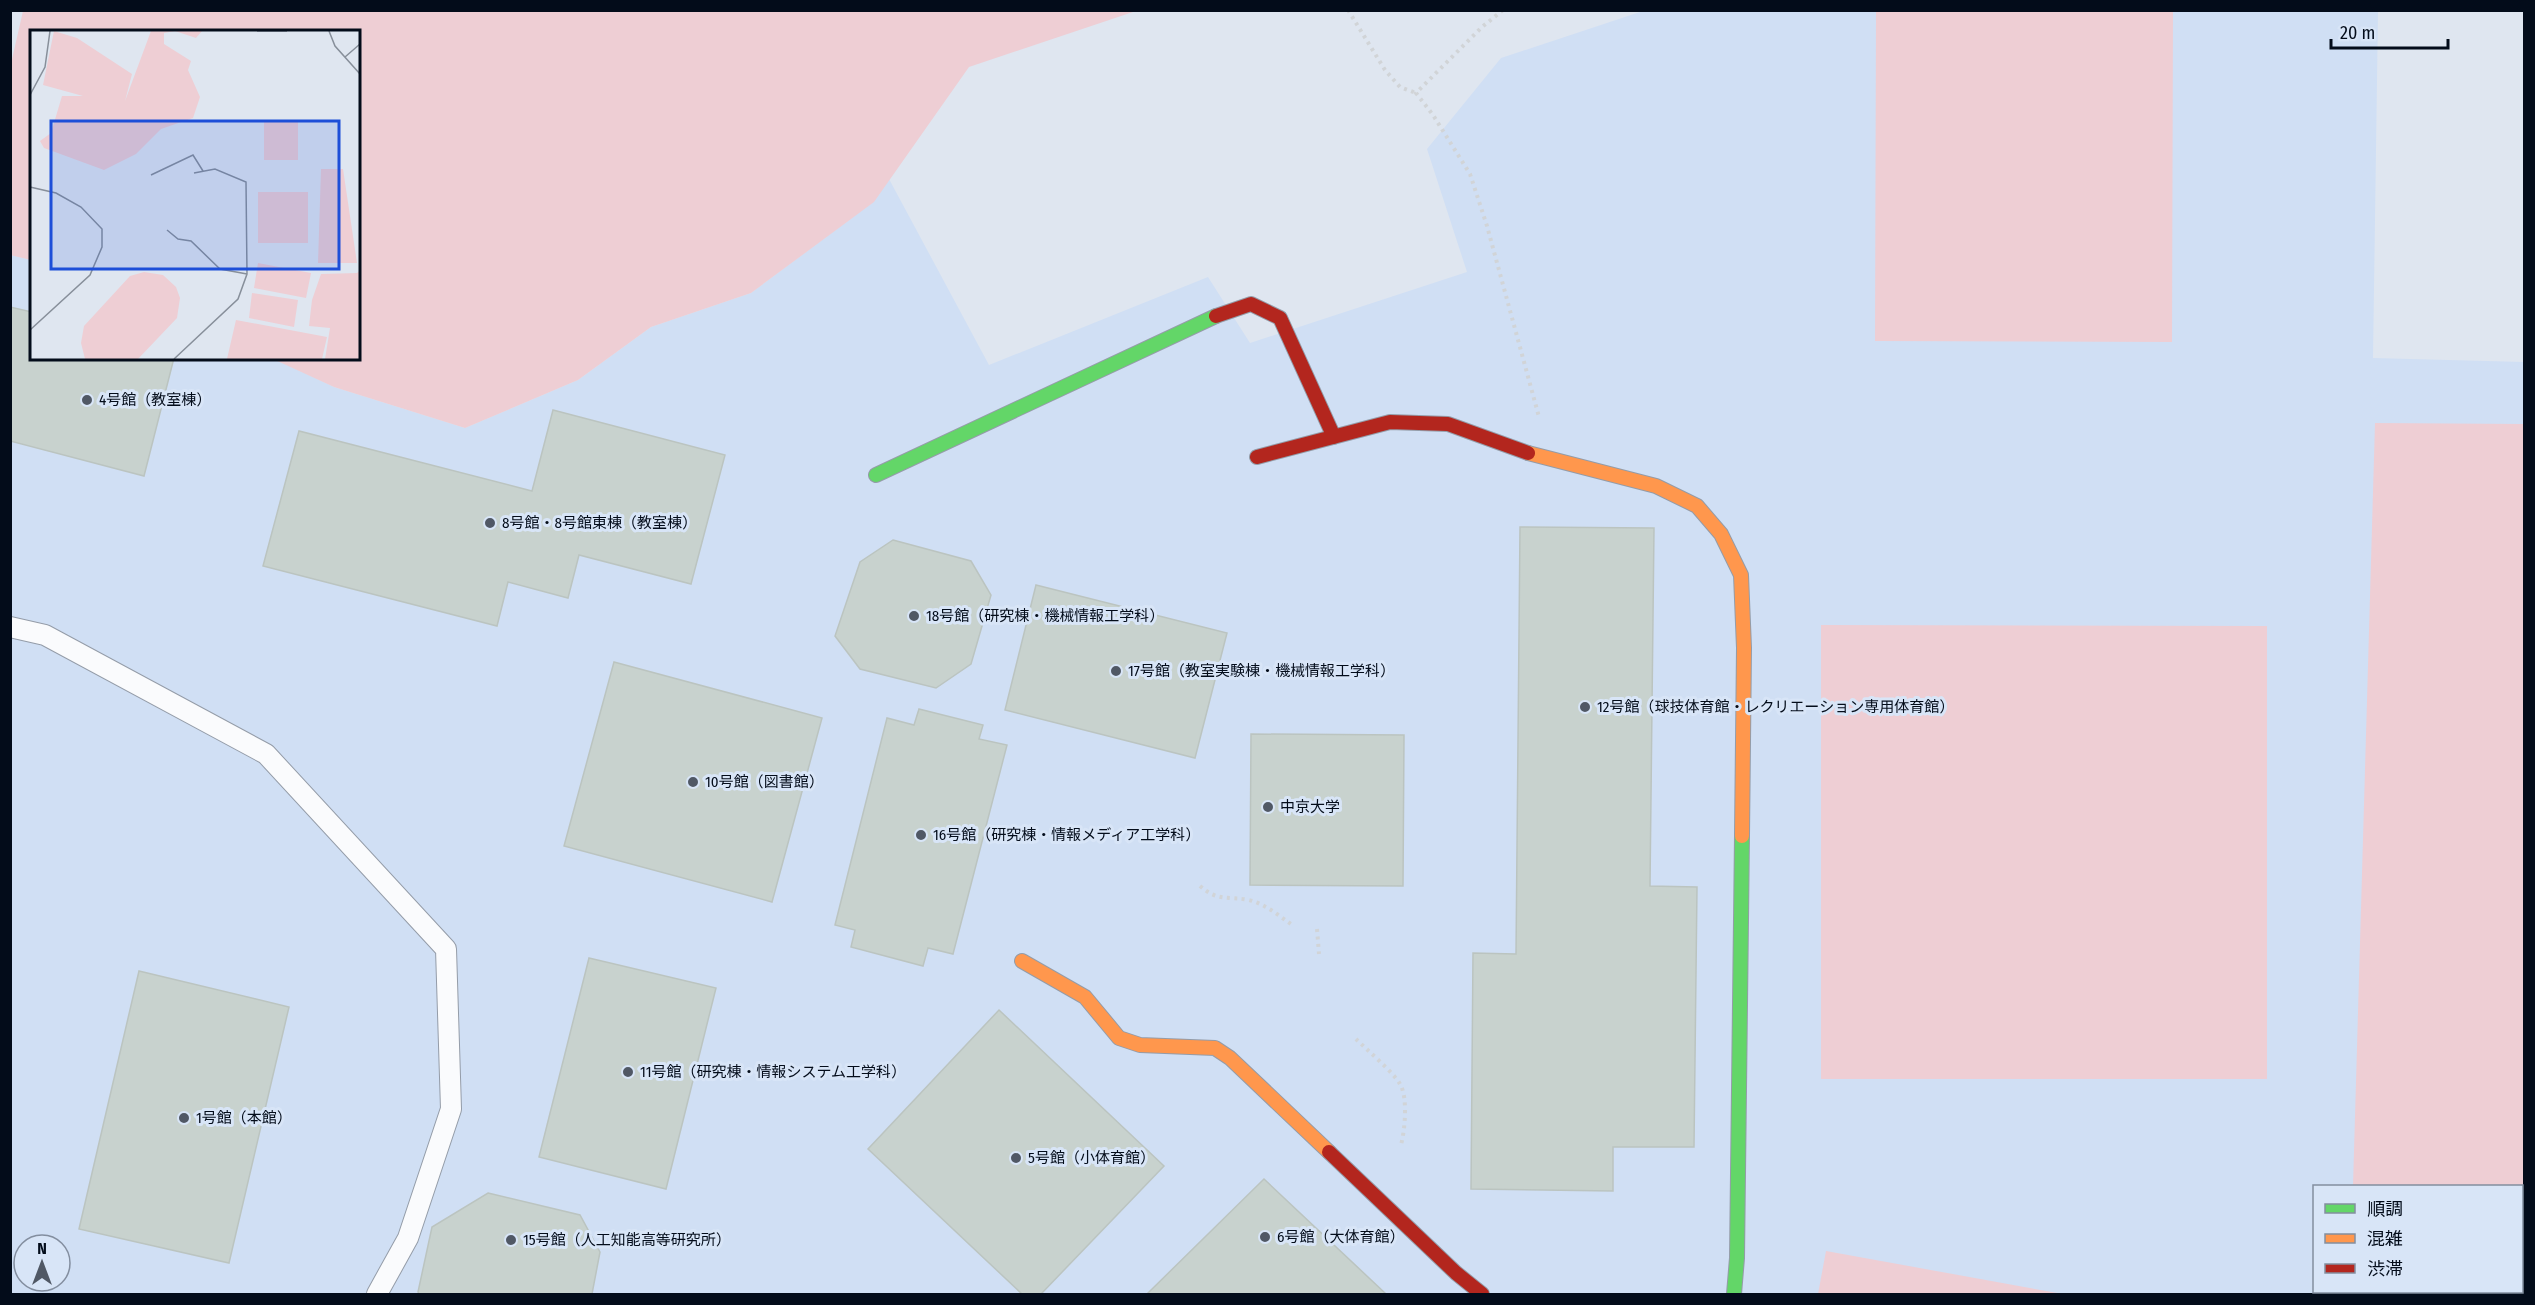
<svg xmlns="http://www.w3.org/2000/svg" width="2535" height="1305" font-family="'Fira Sans Condensed','Noto Sans JP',sans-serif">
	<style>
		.built { fill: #d0dff4; fill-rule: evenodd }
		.green { fill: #eeced4 }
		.building { fill: #c8d2ce; stroke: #bbc4c0; stroke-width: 1.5 }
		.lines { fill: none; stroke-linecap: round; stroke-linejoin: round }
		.lane-casing { stroke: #949ca8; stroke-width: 22 }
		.fast-casing { stroke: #949ca8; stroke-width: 16 }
		.slow-casing { stroke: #949ca8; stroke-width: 16 }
		.jam-casing { stroke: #949ca8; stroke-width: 16 }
		.path { stroke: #d1d4d7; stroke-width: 4; stroke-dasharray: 3 4.5; stroke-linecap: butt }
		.lane { stroke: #fafbfd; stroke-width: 20 }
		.fast { stroke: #63d668; stroke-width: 14 }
		.slow { stroke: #ff974d; stroke-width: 14 }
		.jam { stroke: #b3261e; stroke-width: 14 }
		.poi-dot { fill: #505865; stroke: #d8e5f7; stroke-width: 2 }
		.labels { text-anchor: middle; stroke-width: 6; stroke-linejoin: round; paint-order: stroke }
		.poi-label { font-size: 15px; fill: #030c1a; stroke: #d8e5f7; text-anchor: start }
		.inset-road { fill: none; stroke: #878f9a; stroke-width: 1.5 }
		.view { fill: #1d4ed8; fill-opacity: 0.15; stroke: #1d4ed8; stroke-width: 3 }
		.inset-edge { fill: none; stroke: #030c1a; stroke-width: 3 }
	</style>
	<rect width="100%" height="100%" fill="#dfe6f0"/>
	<path class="built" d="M1643 11H2378L2373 358 2524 362V1294H11V255L31 260 32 358 275 359 334 387 465 428 578 380 651 327 751 293 873 202 889 179 989 365 1208 277 1250 343 1467 272 1427 149 1501 58ZM2314 1186H2522V1292H2314ZM24 1245H60V1281H24Z"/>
	<path class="green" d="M23 11V10L1136 11 969 67 874 202 751 293 651 327 578 380 465 428 334 387 273 359 358 358V32H32L31 260 10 255V68Z
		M1876 11H2173L2172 342 1875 341Z
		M2375 423 2524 424V1275H2522V1186H2353Z
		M1821 625 2267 626V1079H1821Z
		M1826 1251 2063 1294H1818Z"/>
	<path class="building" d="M10 307 32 312V358H174L144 476 10 441Z
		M553 410 725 455 691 584 579 555 568 598 508 582 497 626 263 566 299 431 532 491Z
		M1520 527 1654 528 1650 886 1697 887 1694 1147H1613V1191L1471 1189 1473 953 1516 954Z
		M893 540 971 561 991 595 971 664 936 688 860 669 835 636 860 562Z
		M1036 585 1227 633 1195 758 1005 710Z
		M614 662 822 718 772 902 564 846Z
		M919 709 983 725 979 739 1007 745 953 954 928 948 923 966 851 947 855 930 835 925 887 718 914 725Z
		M1251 734 1404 735 1403 886 1250 885Z
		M589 958 716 988 666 1189 539 1157Z
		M139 971 289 1007 229 1263 79 1229Z
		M999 1010 1164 1166 1041 1294H1022L868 1149Z
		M1264 1179 1386 1294H1147Z
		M488 1193 580 1215 600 1252 592 1294H419L418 1292 432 1227Z"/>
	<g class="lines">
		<defs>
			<path id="lane" d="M10 627 45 635 266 754 446 949 451 1109 408 1238 377 1294"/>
			<path id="fast" d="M876 475 1216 316
				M1734 1294 1737 1258 1742 836"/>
			<path id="slow" d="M1528 453 1656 486 1697 506 1721 534 1741 575 1744 648 1742 836
				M1022 961 1085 997 1119 1038 1140 1045 1215 1048 1230 1058 1329 1152"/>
			<path id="jam" d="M1216 316 1251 304 1280 318 1334 437
				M1257 457 1390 422 1448 424 1528 453
				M1329 1152 1456 1273 1482 1294"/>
		</defs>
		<use href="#lane" class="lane-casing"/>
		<use href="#fast" class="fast-casing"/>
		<use href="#slow" class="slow-casing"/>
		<use href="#jam" class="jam-casing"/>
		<path class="path" d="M1348 10 1385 70 1400 87 1416 93
			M1503 10 1482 27 1416 93 1433 115 1470 174 1487 226 1539 417
			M1200 886C1218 902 1229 896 1249 900 1265 904 1278 915 1291 924
			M1317 929 1319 954
			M1356 1039C1366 1049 1394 1073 1400 1084 1408 1097 1405 1130 1401 1145"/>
		<use href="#lane" class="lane"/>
		<use href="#fast" class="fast"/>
		<use href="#slow" class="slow"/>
		<use href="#jam" class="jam"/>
	</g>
	<g class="poi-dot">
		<circle cx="87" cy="400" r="6"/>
		<circle cx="490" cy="523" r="6"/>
		<circle cx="914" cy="616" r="6"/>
		<circle cx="1116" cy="671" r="6"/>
		<circle cx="1585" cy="707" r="6"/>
		<circle cx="693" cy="782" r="6"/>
		<circle cx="1268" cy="807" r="6"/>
		<circle cx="921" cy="835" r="6"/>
		<circle cx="628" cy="1072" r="6"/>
		<circle cx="184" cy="1118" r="6"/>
		<circle cx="1016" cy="1158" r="6"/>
		<circle cx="1265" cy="1237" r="6"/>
		<circle cx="511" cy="1240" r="6"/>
	</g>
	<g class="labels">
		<g class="poi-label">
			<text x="99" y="405">4号館（教室棟）</text>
			<text x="502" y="528">8号館・8号館東棟（教室棟）</text>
			<text x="926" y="621">18号館（研究棟・機械情報工学科）</text>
			<text x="1128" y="676">17号館（教室実験棟・機械情報工学科）</text>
			<text x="1597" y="712">12号館（球技体育館・レクリエーション専用体育館）</text>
			<text x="705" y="787">10号館（図書館）</text>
			<text x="1280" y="812">中京大学</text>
			<text x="933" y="840">16号館（研究棟・情報メディア工学科）</text>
			<text x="640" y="1077">11号館（研究棟・情報システム工学科）</text>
			<text x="196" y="1123">1号館（本館）</text>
			<text x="1028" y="1163">5号館（小体育館）</text>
			<text x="1277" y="1242">6号館（大体育館）</text>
			<text x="523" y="1245">15号館（人工知能高等研究所）</text>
		</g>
	</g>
	<g transform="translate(30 30)">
		<rect width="330" height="330" fill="#dfe6f0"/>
		<path d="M24 1 47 8 102 44 95 71 121 1H172L166 8 145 1 134 3V14L161 31 158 40 170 67 163 88 131 99 106 124 74 140 14 118 10 111 21 103 32 66H53L13 55ZM234 91H268V130H234ZM291 139H313L327 233H288ZM228 162H278V213H228ZM228 233 281 243 276 268 224 258ZM330 240V329H295L300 298 279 296 282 270 291 244 327 243ZM114 242 133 245 146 257 150 268 147 288 108 329H55L51 313 54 296 100 246ZM222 263 268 270 264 297 219 288ZM206 290 297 307 292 329H197Z" fill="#eeced4"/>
		<path class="inset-road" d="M227 1H257M299 1 305 16 330 44M315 27 330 14M0 65 15 37 20 1M121 145 163 125 173 141M0 157 26 163 51 177 72 199V217L60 245 0 300M137 200 148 209 161 211 190 239 217 244M144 329 208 269 217 244 216 152 185 139 164 143"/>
		<path class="view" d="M21 91H309V239H21Z"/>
		<rect width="330" height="330" class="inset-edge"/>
	</g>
	<rect width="2535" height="1305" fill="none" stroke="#030c1a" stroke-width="24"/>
	<rect x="2313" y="1185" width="210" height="108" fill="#d8e5f7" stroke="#838e9f" stroke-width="1.5"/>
	<rect x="2325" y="1204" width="30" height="9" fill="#63d668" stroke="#838e9f" stroke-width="1.5"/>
	<text x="2367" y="1215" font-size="18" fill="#030c1a">順調</text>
	<rect x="2325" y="1234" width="30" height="9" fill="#ff974d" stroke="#838e9f" stroke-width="1.5"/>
	<text x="2367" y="1245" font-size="18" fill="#030c1a">混雑</text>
	<rect x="2325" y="1264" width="30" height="9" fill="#b3261e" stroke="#838e9f" stroke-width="1.5"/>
	<text x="2367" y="1275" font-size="18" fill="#030c1a">渋滞</text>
	<g transform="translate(42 1263)"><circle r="28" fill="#d8e5f7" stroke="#838e9f" stroke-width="1.5"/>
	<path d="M0-4.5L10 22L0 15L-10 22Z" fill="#505865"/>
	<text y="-9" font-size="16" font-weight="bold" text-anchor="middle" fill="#030c1a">N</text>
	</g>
	<path d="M2331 39v9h117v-9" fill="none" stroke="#030c1a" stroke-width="3"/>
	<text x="2340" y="39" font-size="18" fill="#030c1a" stroke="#d8e5f7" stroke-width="4.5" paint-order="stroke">20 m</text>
</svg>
